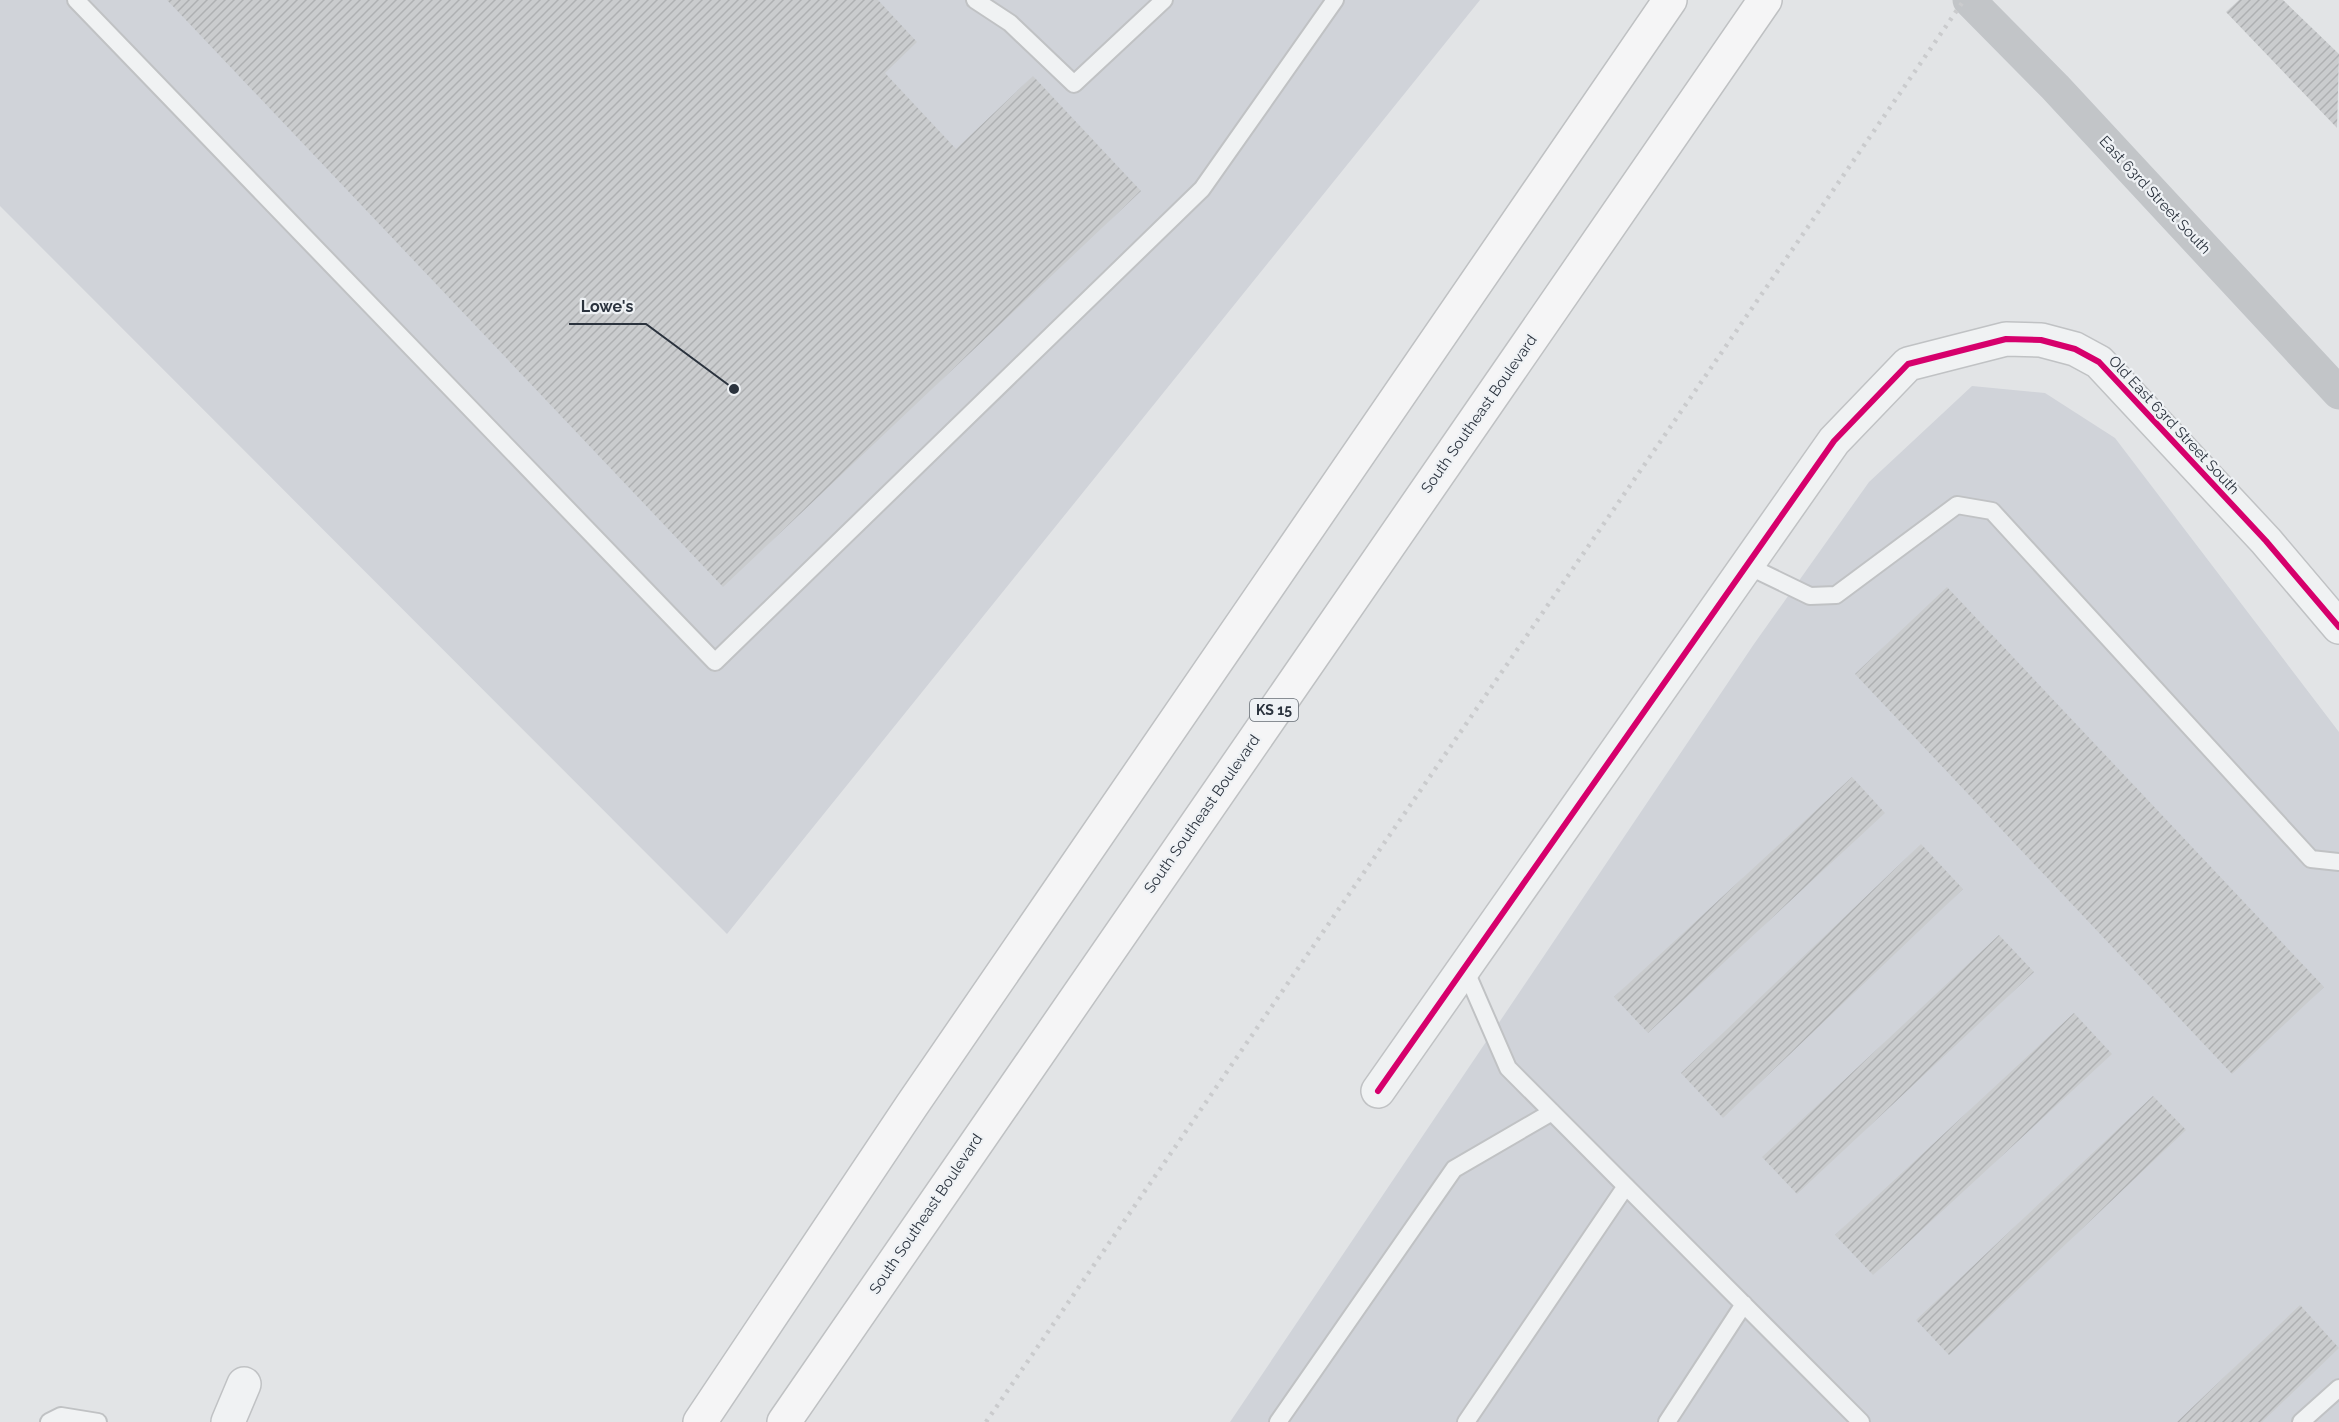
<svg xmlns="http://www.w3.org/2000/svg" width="2339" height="1422" font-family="Raleway,sans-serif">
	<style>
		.built { fill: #d0d3d9 }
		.building { fill: url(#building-hatch) }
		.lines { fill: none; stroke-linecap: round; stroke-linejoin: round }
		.service-casing { stroke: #c0c2c4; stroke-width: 20 }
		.minor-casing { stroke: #c0c2c4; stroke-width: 36 }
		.primary-casing { stroke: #bfc1c3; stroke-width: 36 }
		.service { stroke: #f0f2f3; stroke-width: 16 }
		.minor { stroke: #f0f2f3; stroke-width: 33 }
		.secondary { stroke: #c2c5c8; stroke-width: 33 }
		.primary { stroke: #f5f5f6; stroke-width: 33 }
		.rail { stroke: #cacbcd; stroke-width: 4.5; stroke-dasharray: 3 6; stroke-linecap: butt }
		.cycleway-casing { stroke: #eff2f5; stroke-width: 10 }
		.cycleway { stroke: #d6006c; stroke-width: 6 }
		.labels { text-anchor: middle; stroke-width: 4.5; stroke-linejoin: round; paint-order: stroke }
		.shield { fill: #eff2f5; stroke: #656c74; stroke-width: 1.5 }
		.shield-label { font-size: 14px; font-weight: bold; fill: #2a323d }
		.street-label { font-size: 15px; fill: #2a323d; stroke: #eff2f5 }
		.leader { fill: none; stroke: #2a323d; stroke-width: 2 }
		.callout-dot { fill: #2a323d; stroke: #eff2f5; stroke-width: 2 }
		.callout-label { font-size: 16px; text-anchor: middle; font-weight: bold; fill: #2a323d; stroke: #eff2f5; stroke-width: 4.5; stroke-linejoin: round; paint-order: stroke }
	</style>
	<defs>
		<pattern id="building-hatch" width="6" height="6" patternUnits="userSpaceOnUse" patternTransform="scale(1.5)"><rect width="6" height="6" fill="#caccce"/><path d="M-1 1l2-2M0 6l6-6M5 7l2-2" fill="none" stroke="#aeb0b2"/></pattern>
	</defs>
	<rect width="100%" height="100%" fill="#e2e4e6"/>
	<path class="built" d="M0 0H1480L727 934 0 206Z
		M1972 386 2045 393 2115 438 2339 732V1422H1230L1754 644 1869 482Z"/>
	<path class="building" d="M167 0H878L917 42 885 73 956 149 1033 76 1141 191 723 587Z
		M2239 0H2283L2339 54 2337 128 2226 12Z
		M1947 587 2324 987 2232 1074 1855 674Z
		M1852 777 1885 813 1648 1033 1614 997Z
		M1921 844 1963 889 1723 1118 1681 1073Z
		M1999 935 2034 972 1797 1194 1762 1157Z
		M2074 1013 2112 1054 1873 1275 1835 1235Z
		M2153 1096 2186 1130 1949 1355 1916 1320Z
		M2300 1305 2339 1348 2262 1422H2177Z"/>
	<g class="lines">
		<defs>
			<path id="service" d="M76 0 715 662 1202 189 1335 0
				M975 0 1010 23 1074 84 1164 0
				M1746 565 1810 596 1836 595 1957 505 1992 511 2311 859 2339 862
				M1464 967 1508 1068 1861 1422
				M49 1422 61 1416 98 1422
				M1278 1422 1454 1169 1552 1112
				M1466 1422 1626 1186
				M1667 1422 1744 1304
				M2301 1422 2339 1388"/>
			<path id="minor" d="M1378 1091 1834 441 1908 364 2006 339 2041 340 2075 349 2099 362 2266 541 2339 627
				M228 1422 244 1384"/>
			<path id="primary" d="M700 1422 912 1105 1670 0
				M784 1422 1765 0"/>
		</defs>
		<use href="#service" class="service-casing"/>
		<use href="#minor" class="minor-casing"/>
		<use href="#primary" class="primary-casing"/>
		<use href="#service" class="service"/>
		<use href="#minor" class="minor"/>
		<path class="secondary" d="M1969 0 2055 87 2339 393"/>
		<use href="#primary" class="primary"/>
		<path class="rail" d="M986 1422 1964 0"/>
		<defs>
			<path id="cycleway" d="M1378 1091 1834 441 1908 364 2006 339 2041 340 2075 349 2099 362 2266 541 2339 627"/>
		</defs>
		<use href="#cycleway" class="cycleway-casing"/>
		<use href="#cycleway" class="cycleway"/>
	</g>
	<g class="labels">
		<rect class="shield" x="1250" y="699" width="48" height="22" rx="4.5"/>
		<g class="shield-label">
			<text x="1274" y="715">KS 15</text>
		</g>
		<g class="street-label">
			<text transform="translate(2155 195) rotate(47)" y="5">East 63rd Street South</text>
			<text transform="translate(1479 414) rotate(-55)" y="5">South Southeast Boulevard</text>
			<text transform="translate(2174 425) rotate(47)" y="5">Old East 63rd Street South</text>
			<text transform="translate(1202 814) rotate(-55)" y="5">South Southeast Boulevard</text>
			<text transform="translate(926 1214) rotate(-56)" y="5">South Southeast Boulevard</text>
		</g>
	</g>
	<path class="leader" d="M734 389L646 324H569"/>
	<circle class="callout-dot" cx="734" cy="389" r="6"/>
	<g class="callout-label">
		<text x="607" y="312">Lowe's</text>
	</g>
</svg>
